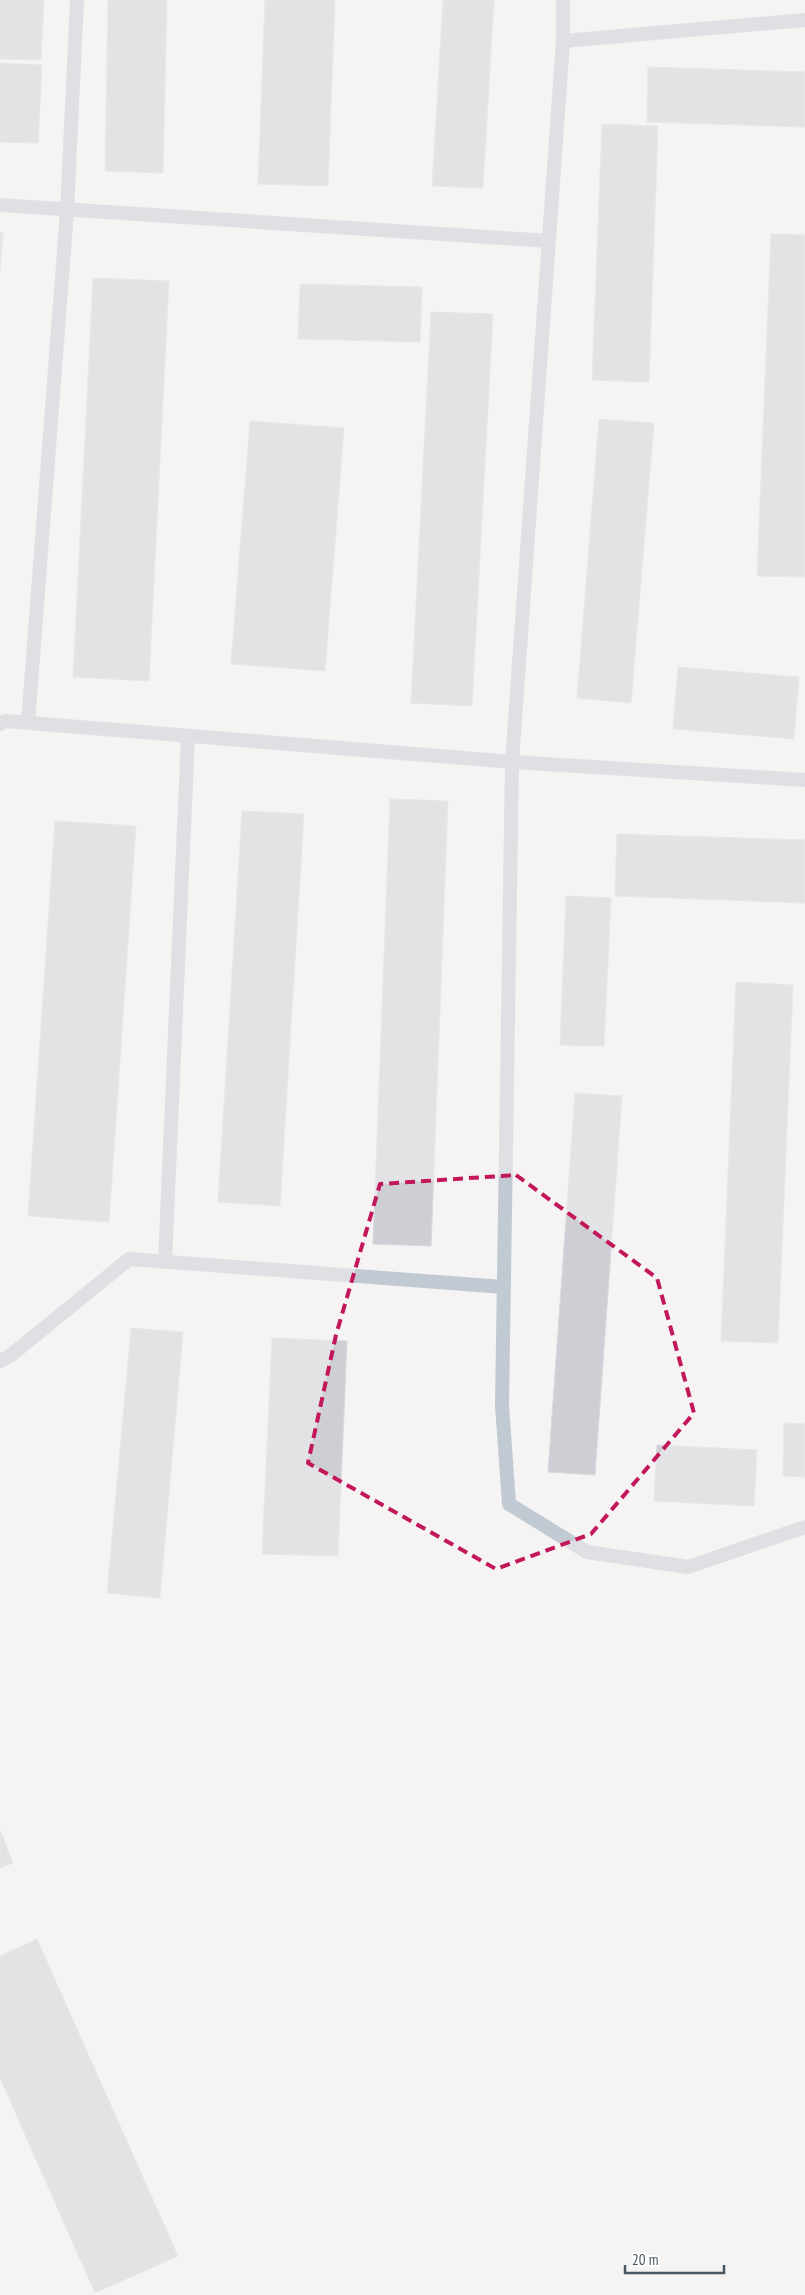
<svg xmlns="http://www.w3.org/2000/svg" width="805" height="2295" font-family="'PT Sans Narrow',sans-serif">
	<style>
		.building { fill: #cdcfd5; stroke: #d7d9de }
		.lines { fill: none; stroke-linecap: round; stroke-linejoin: round }
		.lane { stroke: #c1cad2; stroke-width: 14 }
		.marked { fill: none; stroke: #c2185b; stroke-width: 4; stroke-dasharray: 10 6; stroke-linejoin: round }
	</style>
	<rect width="100%" height="100%" fill="#f5f3f3"/>
	<path class="building" d="M0 0H44L41 60 0 59Z
		M108 0H167L163 173 105 171Z
		M265 0H335L328 186 258 184Z
		M443 0H494L483 188 432 186Z
		M0 63 42 65 38 143 0 142Z
		M648 67 805 72V127L647 122Z
		M602 124 658 126 649 382 592 380Z
		M0 233H3L0 272Z
		M771 234 805 235V577L757 576Z
		M93 278 169 281 149 681 73 677Z
		M300 284 422 287 420 342 298 339Z
		M431 312 493 314 472 706 411 703Z
		M599 419 654 423 631 703 577 698Z
		M250 421 344 428 325 671 231 664Z
		M678 667 799 677 794 739 673 729Z
		M390 799 448 801 431 1246 373 1244Z
		M242 811 304 814 280 1206 218 1202Z
		M55 821 136 826 109 1222 28 1216Z
		M617 834 805 840V903L615 896Z
		M566 896 611 898 604 1046 560 1045Z
		M736 982 793 985 778 1343 721 1341Z
		M575 1093 622 1096 595 1475 548 1472Z
		M131 1328 183 1332 160 1598 107 1593Z
		M272 1338 347 1341 338 1556 262 1554Z
		M784 1423 805 1424V1477L783 1476Z
		M657 1445 757 1450 754 1506 654 1501Z
		M0 1830 13 1863 0 1868Z
		M37 1939 178 2256 95 2293 0 2078V1956Z"/>
	<g class="lines">
		<path class="lane" d="M805 20 563 41 512 762 502 1405 509 1504 587 1552 688 1567 805 1527
			M563 41V0
			M0 205 549 241
			M28 723 67 211 77 0
			M0 724 5 721 512 762 805 780
			M165 1262 188 736
			M0 1361 10 1356 129 1259 504 1287"/>
	</g>
	<path d="M0 0H805V2295H0ZM516 1175 657 1278 694 1413 591 1534 496 1569 308 1463 336 1335 380 1184Z" fill="#f5f3f3" fill-opacity=".55" fill-rule="evenodd"/>
	<path class="marked" d="M516 1175 657 1278 694 1413 591 1534 496 1569 308 1463 336 1335 380 1184Z"/>
	<path d="M625 2265v8h99v-8" fill="none" stroke="#4a5661" stroke-width="2.5"/>
	<text x="632" y="2265" font-size="15" fill="#4a5661" stroke="#ffffff" stroke-width="4" paint-order="stroke">20 m</text>
</svg>
